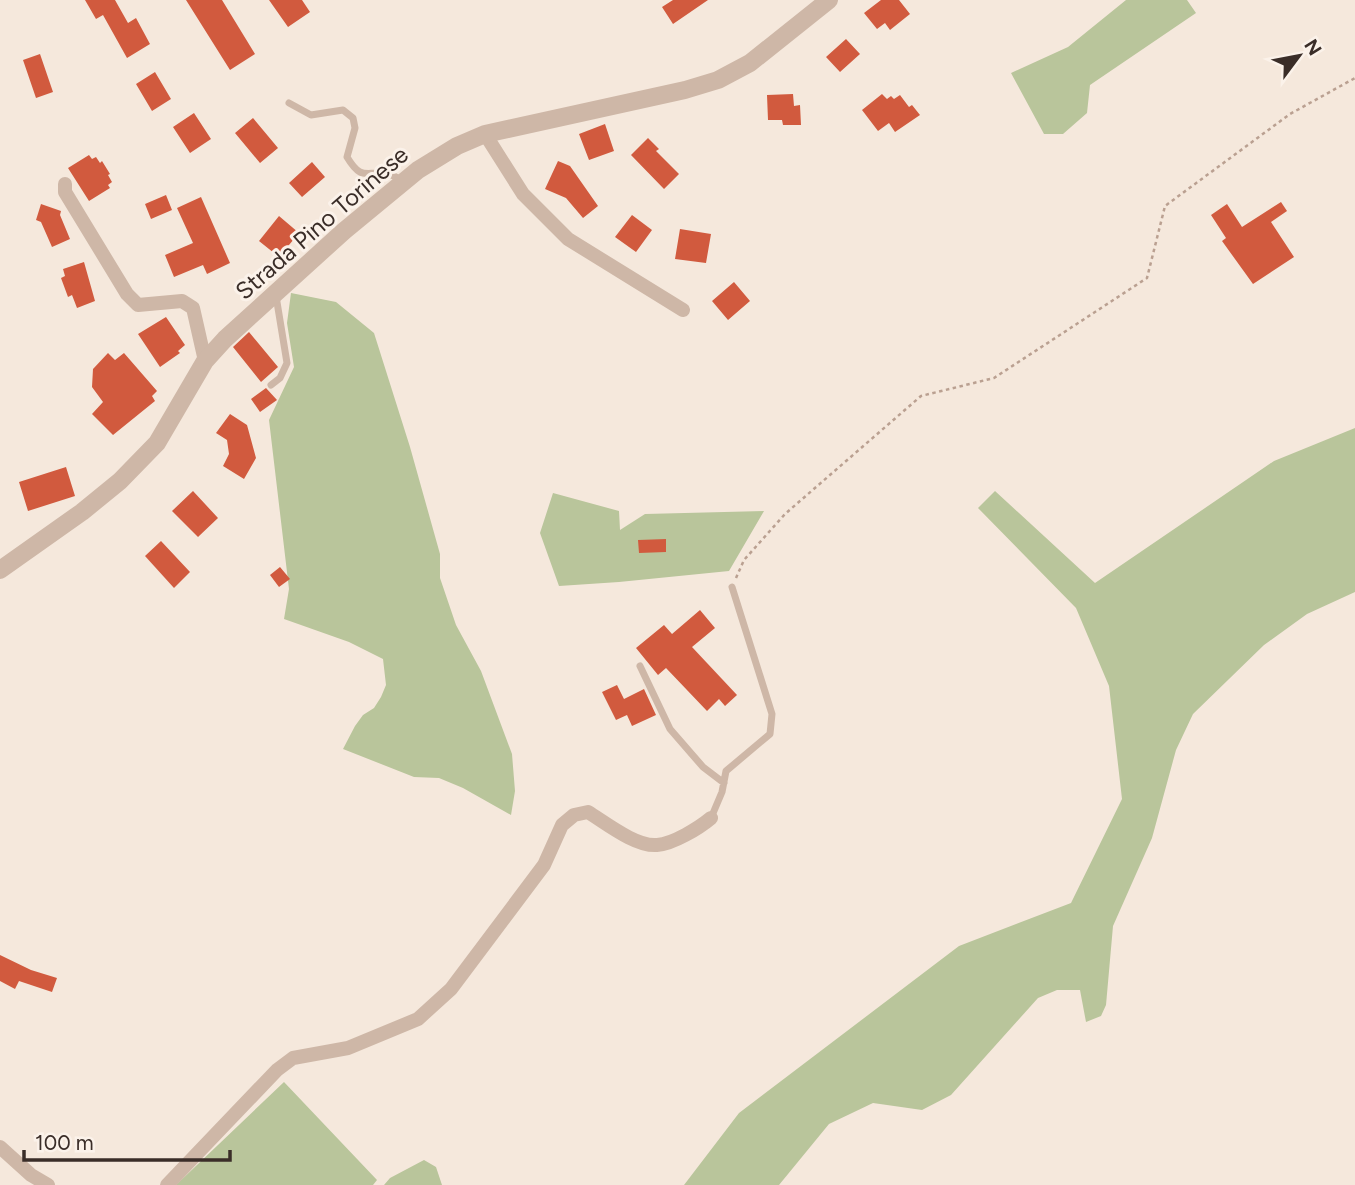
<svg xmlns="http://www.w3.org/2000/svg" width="1355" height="1185" font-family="Figtree,sans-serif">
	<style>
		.green { fill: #b9c59b }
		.building { fill: #d15a3e }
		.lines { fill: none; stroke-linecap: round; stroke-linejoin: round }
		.path { stroke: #baa091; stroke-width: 2.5; stroke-dasharray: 3.5 3.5; stroke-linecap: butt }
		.service { stroke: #ceb7a7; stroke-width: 7 }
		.minor { stroke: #ceb7a7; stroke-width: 14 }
		.tertiary { stroke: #ceb7a7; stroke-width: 18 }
		.labels { text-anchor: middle; stroke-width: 6; stroke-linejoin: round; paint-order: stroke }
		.street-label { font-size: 24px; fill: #3a2d28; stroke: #fbf2ea }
	</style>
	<rect width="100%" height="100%" fill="#f5e8dc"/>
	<path class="green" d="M1126 0H1187L1196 13 1090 85 1087 113 1063 134H1044L1011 73 1068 47Z
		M291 293 336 302 374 333 410 447 440 554V578L456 625 481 671 512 754 515 791 511 815 463 788 439 778 414 777 343 749 355 726 363 715 374 708 381 697 386 685 383 659 349 642 284 619 289 589 269 420 294 367 287 323Z
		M1355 428V592L1307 614 1264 645 1193 714 1176 750 1152 838 1113 926 1106 1005 1101 1016 1086 1022 1080 990H1057L1038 998 951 1095 922 1110 873 1103 829 1124 779 1185H684L739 1113 959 946 1071 903 1122 799 1109 686 1076 608 978 508 995 491 1095 583 1274 461Z
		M553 493 619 511 620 530 645 514 764 511 729 571 619 582 559 586 540 533Z
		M284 1082 377 1180 373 1185H176Z
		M424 1160 436 1167 442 1185H384L390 1178Z"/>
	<path class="building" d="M85 0H115L128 23 136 18 150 44 127 58 103 15 96 19Z
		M186 0H222L255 54 230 70Z
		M269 0H302L310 12 288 27Z
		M673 0H708L673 24 662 7Z
		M881 0H899L910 14 890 30 885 23 877 29 864 13Z
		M846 39 860 54 840 72 826 57Z
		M40 54 53 92 36 98 23 60Z
		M155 72 171 99 152 111 136 84Z
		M793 94 794 106 800 105 801 125H783L782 120H768L767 95Z
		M882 94 887 99 891 96 894 99 900 95 909 107 912 105 920 115 895 132 889 123 878 131 862 110Z
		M194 113 211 139 190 153 173 127Z
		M253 118 278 148 260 163 235 133Z
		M605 124 614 151 589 160 579 134Z
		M648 138 659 149 656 151 679 174 664 189 631 155Z
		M89 155 92 159 96 157 100 163 102 161 110 174 108 175 112 182 108 185 110 188 89 201 68 168Z
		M558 161 570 166 598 206 583 218 566 198 545 189Z
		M312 162 325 177 302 197 289 183Z
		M166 195 172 210 151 219 145 204Z
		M201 197 230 263 207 274 203 265 174 277 165 255 193 243 177 208Z
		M1281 202 1287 211 1271 222 1294 257 1253 284 1222 241 1226 238 1211 215 1227 204 1242 227Z
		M41 204 61 211 60 215 70 239 52 247 41 222 36 220Z
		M632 215 652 230 636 252 615 237Z
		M279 216 299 233 279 257 259 241Z
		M680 229 711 234 706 263 675 259Z
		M84 262 95 301 77 308 72 295 68 297 61 278 65 276 63 269Z
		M734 282 750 301 728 320 712 301Z
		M166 317 185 345 178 351 180 353 160 367 138 334Z
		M249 332 278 367 261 382 233 347Z
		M108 353 115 360 124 353 157 391 152 396 155 401 113 435 92 414 103 402 92 387 93 369Z
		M266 388 277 400 260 412 251 399Z
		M230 414 247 425 256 458 244 479 223 466 229 454 227 440 216 433Z
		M66 467 75 496 28 511 19 482Z
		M193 491 218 518 198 537 172 511Z
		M666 539V552L639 553 638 540Z
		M161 541 190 572 174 588 145 556Z
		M280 567 290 579 279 587 270 575Z
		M700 610 715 628 692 647 737 695 725 706 719 699 707 711 666 668 658 675 636 648 664 625 672 634Z
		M617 685 624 699 644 689 656 715 632 726 627 715 616 720 602 692Z
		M0 955 31 970 57 978 52 992 19 981 15 989 0 981Z"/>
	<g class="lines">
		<path class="path" d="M736 578 744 560 785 514 921 396 994 378 1147 278 1165 206 1290 114 1355 78"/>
		<path class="service" d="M289 103 311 115 343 110 353 118 355 128 347 157C362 182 366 170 388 174 393 175 399 179 404 181
			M271 385 280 378 287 363 276 296
			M640 666 670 729 703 767 724 783
			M711 818 722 792 726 771 770 734 772 714 732 587"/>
		<path class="minor" d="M485 134 523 194 568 239 683 310
			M65 184V192L127 294 138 305 182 301 193 308 205 361
			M0 1147 31 1175 48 1185
			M167 1185 277 1070 293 1058 348 1048 418 1019 451 989 544 865 562 825 574 815 588 812C606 823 636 847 657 845 673 844 699 828 711 818"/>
		<path class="tertiary" d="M0 570 82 512 120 481 157 443 205 361 225 339 344 231 418 170 457 146 485 134 685 90 718 80 750 63 829 0"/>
	</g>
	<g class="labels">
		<g class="street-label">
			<text transform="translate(322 223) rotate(-41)" y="8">Strada Pino Torinese</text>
		</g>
	</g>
	<g transform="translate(1299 56) rotate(58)" stroke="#fbf2ea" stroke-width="5" paint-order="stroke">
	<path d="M0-5L12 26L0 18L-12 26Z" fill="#3a2d28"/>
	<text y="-10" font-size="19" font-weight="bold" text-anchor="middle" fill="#3a2d28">N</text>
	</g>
	<path d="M24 1150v10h206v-10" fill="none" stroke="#3a2d28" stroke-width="3.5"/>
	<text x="35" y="1150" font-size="21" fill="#3a2d28" stroke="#fbf2ea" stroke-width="5" paint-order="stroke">100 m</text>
</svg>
